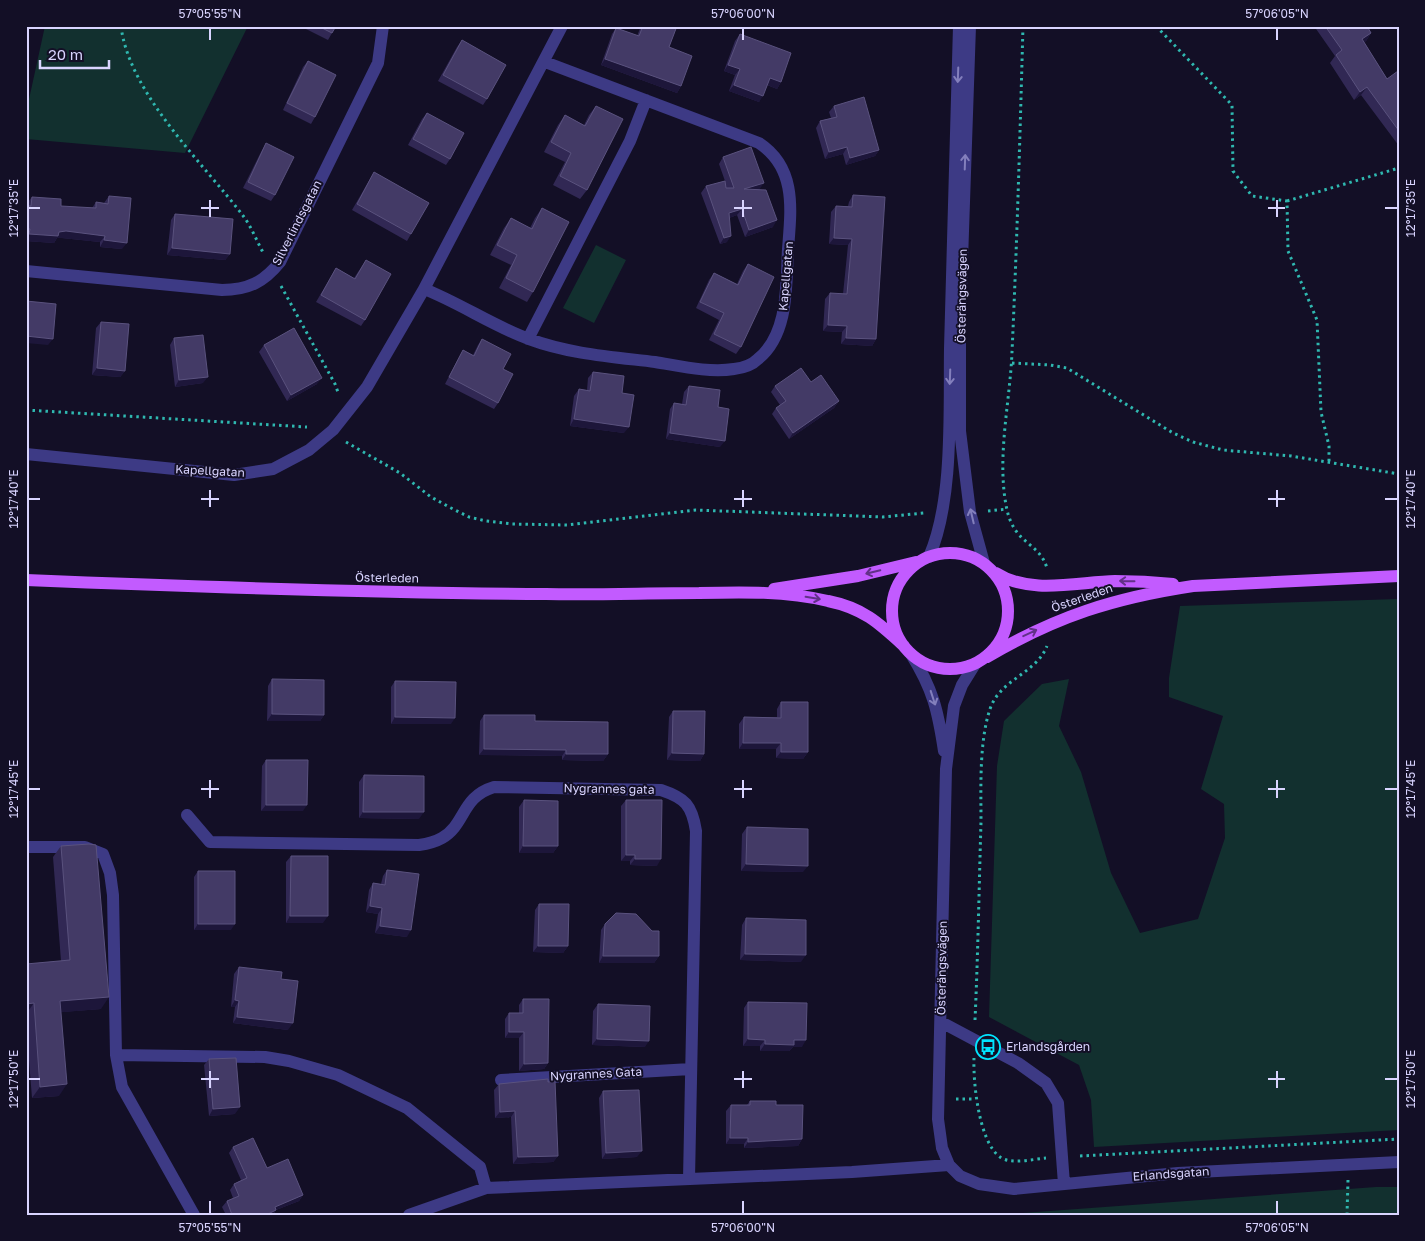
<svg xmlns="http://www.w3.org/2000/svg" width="1425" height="1241" font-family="'Golos Text',sans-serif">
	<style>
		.green { fill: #12302f }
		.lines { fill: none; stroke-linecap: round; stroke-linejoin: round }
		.path { stroke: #2fb8b0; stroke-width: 3; stroke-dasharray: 2.5 4; stroke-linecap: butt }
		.minor { stroke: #3d3a85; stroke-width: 12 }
		.major { stroke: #c25bff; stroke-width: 12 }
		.wall { fill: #312854 }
		.shaded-wall { fill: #1d163a }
		.building { fill: #433a66; stroke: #5a527e }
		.oneway { stroke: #837fbc }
		.oneway2 { stroke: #623188 }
		.ticks { fill: none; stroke: #d9d4ff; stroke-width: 2 }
		.labels { text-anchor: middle; stroke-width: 4; stroke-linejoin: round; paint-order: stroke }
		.street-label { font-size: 12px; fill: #d9d4ff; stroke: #130f26 }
		.poi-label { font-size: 12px; fill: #d9d4ff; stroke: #130f26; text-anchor: start }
		.neatline { fill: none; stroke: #d9d4ff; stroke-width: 2 }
		.ticks-label { font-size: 12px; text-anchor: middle; fill: #d9d4ff }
	</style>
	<rect width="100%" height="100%" fill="#130f26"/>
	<path class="green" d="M45 26H248L185 153 26 139V113Z
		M596 245 626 260 594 323 563 308Z
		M1399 599V1130L1094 1147 1091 1100 1079 1065 989 1017 997 766 1004 721 1042 684 1069 679 1059 726 1081 772 1111 873 1140 933 1198 919 1225 838 1224 804 1201 789 1223 716 1169 697V678L1180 606Z
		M1376 1187H1399V1215H997Z"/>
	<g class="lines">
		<path class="path" d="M121 26C129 94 204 164 244 217 252 228 257 242 264 254
			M1023 26C1020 135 1017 243 1012 352 1010 403 996 459 1007 510 1015 545 1039 542 1047 568
			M1156 26 1232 105 1233 171 1252 196 1287 201 1288 251 1317 320 1321 412 1329 446V461
			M1287 201 1399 168
			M281 286 335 384 339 395
			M1012 363 1050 365 1067 368 1173 433 1193 442 1223 450 1291 456 1399 474
			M26 410 307 427
			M346 442 400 473 431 497 451 508 469 517 486 521 512 524 567 525 696 510 883 517 924 513
			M988 511 1007 509
			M975 1020C978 954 979 888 981 822 981 788 979 742 990 709 1000 679 1036 674 1047 646
			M974 1058C973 1083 979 1142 1000 1157 1011 1165 1033 1159 1046 1158
			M956 1099H975
			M1080 1156 1399 1139
			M1347 1215 1348 1180"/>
		<path class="minor" d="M970 26 960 319V431L970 512 984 563
			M26 271 222 290C248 290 264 282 280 262L378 63 383 26
			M424 289C460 303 493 326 529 339 569 354 614 357 655 362 680 366 709 373 734 369 743 368 752 365 758 359 789 334 786 285 788 249 791 210 797 168 759 143L545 62
			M528 339 630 141 646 100
			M26 454 234 475 273 469 309 450 333 430 367 387 424 289 562 26
			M929 557C954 500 949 410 950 348 953 240 956 133 959 26
			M911 654C933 689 938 711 944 751
			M975 664 962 685 954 706 946 769 938 1119 942 1148 949 1165 960 1176 979 1184 1014 1189 1178 1173 1399 1162
			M187 815 210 842 419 845C426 844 435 842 442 838 466 824 461 797 494 787L661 790C685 798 692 805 696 831L689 1179
			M26 847H85L103 854 110 873 113 895 116 1055 122 1087 194 1215
			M941 1022 1018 1063 1046 1083 1058 1103 1064 1184
			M116 1055 265 1057 289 1061 338 1075 407 1108 480 1167 486 1188
			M501 1080 691 1069
			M409 1215 486 1188 852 1172 949 1165"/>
		<path class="major" d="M892 611a58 58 0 1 1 116 0a58 58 0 1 1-116 0Z
			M996 573C1030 595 1077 582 1115 581 1134 581 1154 582 1173 584
			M26 580C200 587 373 593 546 594 597 595 648 593 699 593 742 592 786 591 828 601 863 608 879 623 904 646
			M774 589 858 576 916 562
			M987 657C1057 616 1114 598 1193 586L1399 576"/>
	</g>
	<path class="wall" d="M300 26H336L328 40Z
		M641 26H677L669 47 681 86 677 93 601 65 612 34 616 28 637 36Z
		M1314 26H1367L1371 33 1366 41 1364 42 1387 79 1399 73V146L1361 95 1354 100 1330 63 1335 56Z
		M740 34 781 82 777 89 767 85 759 102 729 91 735 75 724 71 735 41Z
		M462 40 487 99 483 105 438 81 457 47Z
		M308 61 315 117 311 124 283 110 303 67Z
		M596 106 587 190 580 199 553 185 565 162 544 152 558 125 565 115 584 125 589 115Z
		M834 106 879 150 875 156 846 165 843 154 825 159 816 128 820 121 831 118 829 112Z
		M427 113 450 159 446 165 408 145 422 119Z
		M266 143 275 195 271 201 243 188 262 150Z
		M723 157 759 190 773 227 745 237 737 215 729 218 727 242 720 244 701 193 706 186 725 181 719 164Z
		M374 172 411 234 407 241 352 210 370 179Z
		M853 195 876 339 872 346 841 344 842 332 823 331 825 299 830 293 843 294 848 245 829 244 831 212 836 206H848L849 202Z
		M109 196 122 249 100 247V242L62 238H57L54 243 26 241V206H27V203L32 197 61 206 92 208 96 202 104 203Z
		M542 208 533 292 527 302 499 288 511 265 490 255 504 228 511 218 530 228 535 218Z
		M175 214 230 254 225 260 167 255 171 220Z
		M366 260 365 320 361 326 316 302 336 268 354 278Z
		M748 264 741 347 736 354 709 340 719 320 696 308 709 280 714 273 737 284 743 271Z
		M101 322 125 371 120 377 92 375 96 328Z
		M174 338 203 383 175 387 170 345Z
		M482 339 503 369 498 403 494 409 445 384 459 357 463 350 473 355 478 345Z
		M264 345 317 384 287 401 259 352Z
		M593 372 622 393 624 433 570 426 574 396 579 389 587 390 588 378Z
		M811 382 839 401 834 408 789 439 772 414 776 408 780 405 771 392 775 386Z
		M689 386 718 407 720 447 666 439 670 409 674 403 682 404 684 392Z
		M272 679 324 715 320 721H267L268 686Z
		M395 681 451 724H391V687Z
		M781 702 808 752 803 759 776 758V749H739V724L744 717H777V709Z
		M673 711 704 754 700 761 667 760 669 717Z
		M484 715 535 721 608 754 603 761 562 760V756L479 755 480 721Z
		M266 760 303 811H261L262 766Z
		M364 775 419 819 359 818V782Z
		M524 800 558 846 553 853H519V807Z
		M626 800 657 866 630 865V861H621V806Z
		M747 827 803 872 741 871 742 834Z
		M61 846 101 1009 61 1012 59 1096 32 1098 26 1023V964L61 961 53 857Z
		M291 856 323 923H286V862Z
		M387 870 407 937 375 933 378 914 366 912 369 890 373 883 381 884 383 876Z
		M198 871 231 930H194V877Z
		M539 904 568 946 563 953 533 952 535 910Z
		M746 918 801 962 740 960 742 925Z
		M605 924 659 956 654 963H599L601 930Z
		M239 967 281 979 288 1030 233 1023 235 1007H231L234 974Z
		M523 999 548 1063 544 1069 519 1071V1038H505V1019L509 1013H519V1005Z
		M748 1002 802 1047H793L789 1051H760V1046H743L744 1008Z
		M598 1004 645 1047 592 1045 593 1011Z
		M209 1059 235 1114 209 1116 204 1065Z
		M499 1084 558 1156 553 1162 513 1164 511 1117 495 1118 494 1090Z
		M603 1091 637 1157 602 1159 599 1098Z
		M750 1101 776 1105 802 1139 798 1146 744 1148V1144H726V1111L731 1105H747Z
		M233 1147 267 1168 303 1195 299 1201 276 1210 273 1215H226L222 1207 227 1201 233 1198 230 1190 234 1184 241 1180 229 1153Z"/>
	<path class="shaded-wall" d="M1371 33 1366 41 1357 47 1362 39Z
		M605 59 681 86 677 93 601 65Z
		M728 65 740 69 735 75 724 71Z
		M770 78 781 82 777 89 765 84Z
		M734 85 763 96 759 102 729 91Z
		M1367 87 1361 95 1354 100 1360 92Z
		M847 147 843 154 825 159 829 152Z
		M879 150 875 156 846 165 850 158Z
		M764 183 759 190 744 189Z
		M742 209 737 215 724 220 729 213Z
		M777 220 773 227 745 237 749 230Z
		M66 231 105 236 100 242 62 238H57L54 243 26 241V238L29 234Z
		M731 236 727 242 720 244 724 238Z
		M834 238 852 239 848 245 829 244Z
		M104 240 127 243 122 249 100 247Z
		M172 248 230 254 225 260 167 255Z
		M828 325 847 326 842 332 823 331Z
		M26 336 53 339 48 345 26 343Z
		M846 338 876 339 872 346 841 344Z
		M97 368 125 371 120 377 92 375Z
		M208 377 203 383 175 387 179 380Z
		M322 378 317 384 287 401 291 395Z
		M839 401 834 408 789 439 793 433Z
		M574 419 629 427 624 433 570 426Z
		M670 433 725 441 720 447 666 439Z
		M272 714 324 715 320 721H267Z
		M395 717 455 718 451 724H391Z
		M743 743H781L776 749H739Z
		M484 749 566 750 562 756 479 755Z
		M781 752H808L803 759 776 758Z
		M672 753 704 754 700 761 667 760Z
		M566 754H608L603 761 562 760Z
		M266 805H307L303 811H261Z
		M363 812H424L419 819 359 818Z
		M523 846H558L553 853H519Z
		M626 855H635L630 861H621Z
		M635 859H661L657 866 630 865Z
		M746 864 808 866 803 872 741 871Z
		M370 906 382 908 378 914 366 912Z
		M290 916H328L323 923H286Z
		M198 924H235L231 930H194Z
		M380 926 411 930 407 937 375 933Z
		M538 946H568L563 953 533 952Z
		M745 954 806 955 801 962 740 960Z
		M603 956H659L654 963H599Z
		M109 997 101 1009 52 1013 60 1001Z
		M235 1000 239 1001 235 1007H231Z
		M34 1003 26 1014V1004Z
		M237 1017 293 1023 288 1030 233 1023Z
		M509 1032H524L519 1038H505Z
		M597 1039 649 1041 645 1047 592 1045Z
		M748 1039 765 1040 760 1046H743Z
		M794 1040H806L802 1047H793L789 1051H760L765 1044Z
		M548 1063 544 1069 519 1071 524 1064Z
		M67 1084 59 1096 32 1098 40 1087Z
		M240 1107 235 1114 209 1116 213 1109Z
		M515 1111 511 1117 495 1118 500 1112Z
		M730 1138H748L744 1144H726Z
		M802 1139 798 1146 744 1148 748 1142Z
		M642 1151 637 1157 602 1159 606 1153Z
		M558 1156 553 1162 513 1164 518 1157Z
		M303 1195 299 1201 276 1210 273 1215H266L275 1207Z"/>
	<path class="building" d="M318 26H336L332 33Z
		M643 26H677L669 47 692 56 681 86 605 59 616 28 639 36Z
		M1325 26H1367L1371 33 1362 39 1387 79 1398 71 1399 73V131L1367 87 1360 92 1336 55 1342 50Z
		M740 34 791 53 781 82 770 78 763 96 734 85 740 69 728 65Z
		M462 40 506 65 487 99 443 75Z
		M308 61 336 75 315 117 287 103Z
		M864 97 879 150 850 158 847 147 829 152 820 121 837 117 834 106Z
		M596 106 623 119 587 190 560 176 571 153 551 142 565 115 585 126Z
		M427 113 464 133 450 159 413 139Z
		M266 143 294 157 275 195 248 182Z
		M751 147 764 183 744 189 766 190 777 220 749 230 742 209 729 213 731 236 724 238 706 186 725 181 726 188H734L723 157Z
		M374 172 429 203 411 234 357 204Z
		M853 195 885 197 876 339 846 338 847 326 828 325 830 293 847 294 852 239 834 238 836 206 852 207Z
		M109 196 131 198 127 243 104 240 105 236 66 231 59 232 58 236 29 234 30 229H26V206H31L32 197 61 199V206L96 208V202L108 204Z
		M542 208 569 222 533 292 506 278 517 255 497 245 511 218 532 229Z
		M175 214 233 219 230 254 172 248Z
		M366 260 391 274 365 320 321 295 336 268 355 279Z
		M748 264 774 277 741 347 714 334 724 313 700 302 714 273 738 285Z
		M26 301 56 304 53 339 26 336Z
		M101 322 129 324 125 371 97 368Z
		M294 328 322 378 291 395 264 345Z
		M203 335 208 377 179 380 174 338Z
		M482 339 511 354 503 369 513 374 498 403 449 377 463 350 474 356Z
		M801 368 811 382 821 375 839 401 793 433 776 408 786 401 775 386Z
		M593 372 624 376 622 393 634 395 629 427 574 419 579 389 590 391Z
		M689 386 720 390 718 407 729 409 725 441 670 433 674 403 686 405Z
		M272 679 324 680V715L272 714Z
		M395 681 456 682 455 718 395 717Z
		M781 702H808V752H781V743H743L744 717 781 718Z
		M673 711H705L704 754 672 753Z
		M484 715H535V721L608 722V754H566V750L484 749Z
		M266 760H308L307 805H266Z
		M364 775 424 776V812H363Z
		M524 800 558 801V846H523Z
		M626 800H662L661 859H635V855H626Z
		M747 827 808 829V866L746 864Z
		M89 844 96 845 109 997 60 1001 67 1084 40 1087 34 1003 26 1004V964L70 960 61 846Z
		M291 856H328V916H290Z
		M387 870 419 874 411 930 380 926 382 908 370 906 373 883 385 885Z
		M198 871H235V924H198Z
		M539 904H569L568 946H538Z
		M616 913 636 914 652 931H659V956H603L605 924Z
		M746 918 806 920V955L745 954Z
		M239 967 282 972 281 979 298 981 293 1023 237 1017 239 1001 235 1000Z
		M523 999H549L548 1063 524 1064V1032H509V1013H523Z
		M748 1002 807 1003 806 1040H794V1045L765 1044V1040L748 1039Z
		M598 1004 650 1006 649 1041 597 1039Z
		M236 1058 240 1107 213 1109 209 1059Z
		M548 1079V1082L555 1081 558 1156 518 1157 515 1111 500 1112 499 1084Z
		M639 1090 642 1151 606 1153 603 1091Z
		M750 1101H776V1105H803L802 1139 748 1142V1138H730L731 1105H750Z
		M253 1138 267 1168 288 1159 303 1195 275 1207 276 1210 266 1215H232L227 1201 239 1196 234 1184 247 1178 233 1147Z"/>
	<defs><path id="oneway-shaft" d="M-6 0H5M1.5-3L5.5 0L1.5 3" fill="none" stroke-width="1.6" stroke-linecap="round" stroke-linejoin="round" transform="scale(1.25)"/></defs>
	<g class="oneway">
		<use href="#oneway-shaft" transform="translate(958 75) rotate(92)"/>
		<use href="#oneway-shaft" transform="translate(965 162) rotate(-88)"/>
		<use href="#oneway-shaft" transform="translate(950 377) rotate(92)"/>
		<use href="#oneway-shaft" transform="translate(972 516) rotate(-103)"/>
		<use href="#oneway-shaft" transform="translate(933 698) rotate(72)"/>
	</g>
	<g class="oneway2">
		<use href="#oneway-shaft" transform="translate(873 572) rotate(167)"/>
		<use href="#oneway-shaft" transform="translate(1127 581) rotate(-179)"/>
		<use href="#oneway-shaft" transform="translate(813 598) rotate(9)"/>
		<use href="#oneway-shaft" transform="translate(1030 633) rotate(-25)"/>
	</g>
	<path class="ticks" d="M210 28V40M743 28V40M1277 28V40M210 200V217M743 200V217M1277 200V217M28 208H40M201 208H219M734 208H752M1268 208H1285M1385 208H1398M210 490V507M743 490V507M1277 490V507M28 499H40M201 499H219M734 499H752M1268 499H1285M1385 499H1398M210 780V798M743 780V798M1277 780V798M28 789H40M201 789H219M734 789H752M1268 789H1285M1385 789H1398M210 1071V1088M743 1071V1088M1277 1071V1088M28 1079H40M201 1079H219M734 1079H752M1268 1079H1285M1385 1079H1398M210 1201V1214M743 1201V1214M1277 1201V1214"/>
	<defs>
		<symbol id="bus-ring" viewBox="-11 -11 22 22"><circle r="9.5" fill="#130f26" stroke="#00e5ff" stroke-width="1.5"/><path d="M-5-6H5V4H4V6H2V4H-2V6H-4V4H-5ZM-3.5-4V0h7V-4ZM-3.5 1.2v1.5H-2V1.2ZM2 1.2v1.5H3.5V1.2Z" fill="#00e5ff"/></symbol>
	</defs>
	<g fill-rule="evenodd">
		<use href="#bus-ring" x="974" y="1033" width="28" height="28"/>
	</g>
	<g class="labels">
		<g class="street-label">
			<text transform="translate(297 223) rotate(-63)" y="4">Silverlindsgatan</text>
			<text transform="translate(786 276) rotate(-85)" y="4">Kapellgatan</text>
			<text transform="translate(962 296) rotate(-89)" y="4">Österängsvägen</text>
			<text transform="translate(210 471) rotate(3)" y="4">Kapellgatan</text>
			<text transform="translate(387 578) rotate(1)" y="4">Österleden</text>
			<text transform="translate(1082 598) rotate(-19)" y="4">Österleden</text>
			<text transform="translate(609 789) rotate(1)" y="4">Nygrannes gata</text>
			<text transform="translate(942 968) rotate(-89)" y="4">Österängsvägen</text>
			<text transform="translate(596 1074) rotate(-3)" y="4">Nygrannes Gata</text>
			<text transform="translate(1171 1174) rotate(-4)" y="4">Erlandsgatan</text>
		</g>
		<g class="poi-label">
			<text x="1006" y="1051">Erlandsgården</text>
		</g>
	</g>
	<rect width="1425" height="1241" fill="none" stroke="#130f26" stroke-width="55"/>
	<path d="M40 60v8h69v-8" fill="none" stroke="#d9d4ff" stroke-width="2.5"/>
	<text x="48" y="60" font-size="15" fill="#d9d4ff" stroke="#130f26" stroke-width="4" paint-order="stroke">20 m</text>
	<rect x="28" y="28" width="1370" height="1186" class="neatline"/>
	<g class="ticks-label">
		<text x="210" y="18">57°05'55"N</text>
		<text x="743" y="18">57°06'00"N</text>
		<text x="1277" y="18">57°06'05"N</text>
		<text transform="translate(1411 208) rotate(-90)" y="4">12°17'35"E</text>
		<text transform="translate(14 208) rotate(-90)" y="4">12°17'35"E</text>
		<text transform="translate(1411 499) rotate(-90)" y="4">12°17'40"E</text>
		<text transform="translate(14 499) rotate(-90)" y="4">12°17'40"E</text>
		<text transform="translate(1411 789) rotate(-90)" y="4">12°17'45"E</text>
		<text transform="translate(14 789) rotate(-90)" y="4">12°17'45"E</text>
		<text transform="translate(1411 1079) rotate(-90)" y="4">12°17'50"E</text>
		<text transform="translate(14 1079) rotate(-90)" y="4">12°17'50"E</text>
		<text x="210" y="1232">57°05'55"N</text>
		<text x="743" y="1232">57°06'00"N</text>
		<text x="1277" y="1232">57°06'05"N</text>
	</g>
</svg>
